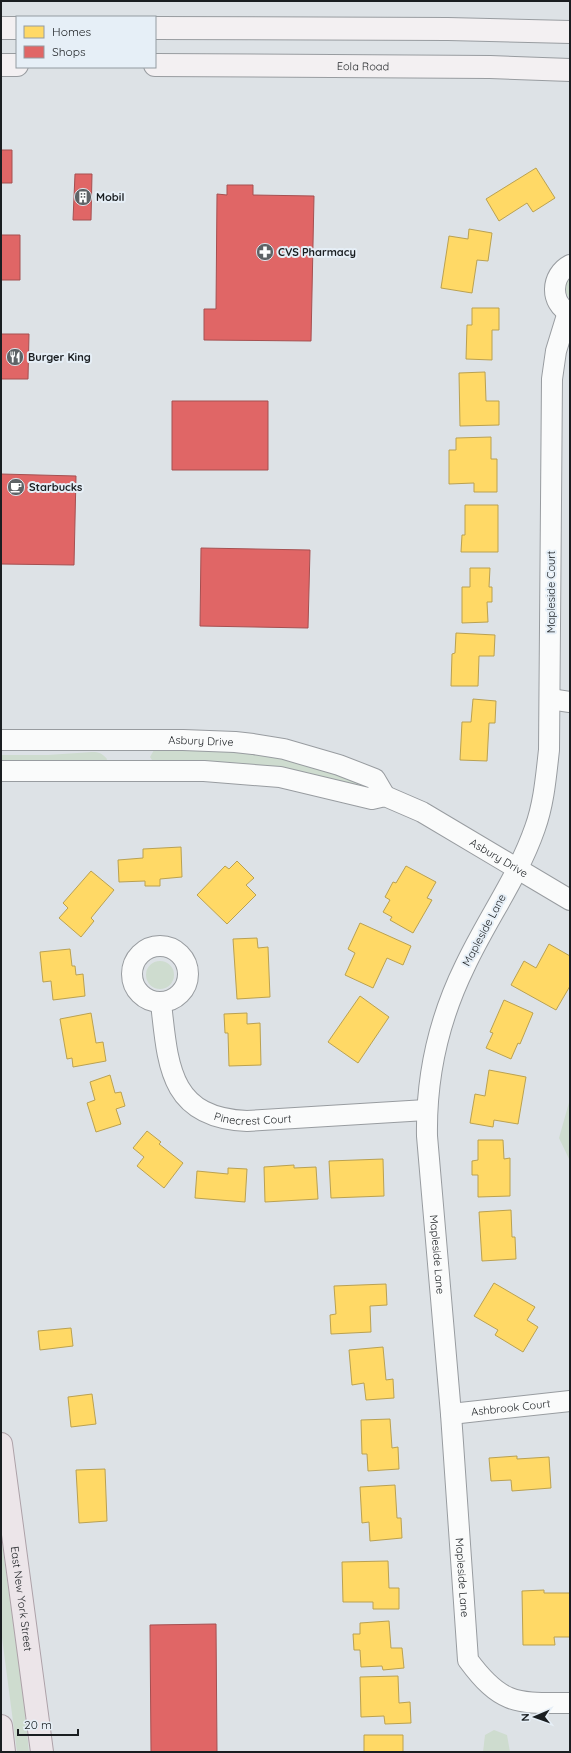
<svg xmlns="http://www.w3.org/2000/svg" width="571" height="1753" font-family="Quicksand,sans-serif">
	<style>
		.green { fill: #cedccf }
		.homes { fill: #ffd966; stroke: #baa151 }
		.shops { fill: #e06666; stroke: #a55051 }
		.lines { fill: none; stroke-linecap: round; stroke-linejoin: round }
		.street-casing { stroke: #989ca0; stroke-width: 22 }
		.secondary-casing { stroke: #989ca0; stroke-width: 24 }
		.primary-casing { stroke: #ada1a8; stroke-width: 24 }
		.street { stroke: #fafbfb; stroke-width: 20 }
		.secondary { stroke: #f3f0f2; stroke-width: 22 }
		.primary { stroke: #ece5e9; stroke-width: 22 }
		.labels { text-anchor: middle; stroke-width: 4; stroke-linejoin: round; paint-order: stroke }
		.street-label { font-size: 11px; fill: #1a1e21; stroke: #e6eff7 }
		.poi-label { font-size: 11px; font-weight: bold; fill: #1a1e21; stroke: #e6eff7; text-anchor: start }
	</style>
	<rect width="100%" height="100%" fill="#dde2e6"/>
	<path class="green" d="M570 278V299C564 292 564 285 570 278Z
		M159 747H203L301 760 374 786 378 793 154 763 150 757 154 750Z
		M92 752C99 752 102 753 107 759L105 765 1 766V755H48Z
		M146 975a14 14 0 1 1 28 0a14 14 0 1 1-28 0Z
		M570 1099V1161L559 1138Z
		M1 1536 23 1693 29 1752H17L1 1630Z
		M494 1730 507 1735 510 1752H483L485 1735Z"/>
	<path class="homes" d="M536 168 555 198 533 212 527 203 499 221 486 199Z
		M469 229 492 233 488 261 477 260 472 293 441 288 449 236 468 239Z
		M472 308H499V330H492V360L466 359 467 325H472Z
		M485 372 486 401H499V425L460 426 459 373Z
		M491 437V459H497V492H474V483L449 484V450H456V438Z
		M465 505H498V552H461L462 535H465Z
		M470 568H490L489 587H492V602H487L488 622 462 623V587H470Z
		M456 633 495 635 494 656H479L478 686H451L452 654 455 653Z
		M473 699 496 701 495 723H489L487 761 460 760 462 722H471Z
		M181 847 182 877 160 879V886H145V881L119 882 118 860 143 858V849Z
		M237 861 254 878 246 885 256 895 227 924 197 895 225 866 229 869Z
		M406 866 436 882 427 898 432 900 413 933 390 920 392 917 383 912 390 900 385 897 393 882 396 883Z
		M91 871 114 890 91 918 94 921 81 937 59 918 68 908 63 903Z
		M360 923 411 946 403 965 387 958 373 988 345 975 355 953 348 949Z
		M257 938 258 948 268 947 270 997 237 999 233 939Z
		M549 944 570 956V986L556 1010 511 985 524 961 536 968Z
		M70 949 72 966H75L76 975 83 974 85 996 53 1000 51 981 43 982 40 952Z
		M360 996 389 1017 358 1063 328 1042Z
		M504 1000 533 1013 520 1044 518 1043 511 1059 486 1048 493 1033 490 1032Z
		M91 1013 96 1043 103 1042 106 1061 73 1067 72 1058 67 1059 60 1019Z
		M247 1013V1024L260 1023 261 1065 229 1066 228 1033H225L224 1014Z
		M489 1070 526 1077 518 1124 494 1120 493 1127 470 1123 475 1094 485 1096Z
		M110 1075 115 1093 121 1092 125 1106 116 1109 121 1124 96 1132 87 1103 95 1100 90 1082Z
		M147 1131 161 1142 159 1144 183 1163 164 1188 137 1166 144 1157 133 1148Z
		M478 1140H503L504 1159 510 1158V1196L478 1197V1175H472V1161L478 1160Z
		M383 1159 384 1196 331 1198 329 1161Z
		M294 1165V1168L316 1167 318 1199 265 1202 264 1167Z
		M228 1168 247 1169 245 1202 195 1198 197 1171 228 1174Z
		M511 1210 512 1237H515L516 1259 482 1261 479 1212Z
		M494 1283 535 1307 527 1320 538 1327 523 1352 495 1335 498 1330 474 1316Z
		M386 1284 387 1305 370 1306 371 1332 331 1334 330 1315 336 1314 334 1286Z
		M71 1328 73 1346 40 1350 38 1331Z
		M383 1347 386 1380 393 1379 394 1398 366 1400 364 1383 352 1385 349 1350Z
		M92 1394 96 1424 71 1427 68 1397Z
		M390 1419 392 1448 398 1447 399 1469 368 1471 367 1454H362L361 1420Z
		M517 1456V1459L549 1457 551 1488 512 1491 511 1480 491 1481 489 1458Z
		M105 1469 107 1521 79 1523 76 1470Z
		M395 1485 397 1518H401L402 1538 370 1541 369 1522 362 1523 360 1487Z
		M388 1561 389 1588H399V1609H373V1602H343L342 1562Z
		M544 1590V1593H570V1637H554L555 1645H523L522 1591Z
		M389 1621 391 1648H402L404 1668 383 1670 382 1666 361 1667 360 1650H354L353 1634H360V1623Z
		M398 1676 399 1703 410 1702 411 1723 385 1724 384 1716 361 1717 360 1677Z
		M364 1735H403V1752H412H364Z"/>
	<path class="shops" d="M1 150H12V183H1Z
		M75 174H92L91 220H73Z
		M227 185H253V195L314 196 311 341 204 340V309H216L217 194 227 195Z
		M1 235H20V280H1Z
		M1 334H29L28 379H1Z
		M172 401H268V470H172Z
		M1 474 76 476 74 565 1 564Z
		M201 548 310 550 308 628 200 626Z
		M216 1624 217 1752H151L150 1625Z"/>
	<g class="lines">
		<defs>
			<g id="street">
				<path d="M570 265C551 275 549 303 570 313"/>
				<path id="s1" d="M568 312 556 351 552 379 549 750C546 776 544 803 535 828 518 877 487 919 465 966 439 1019 426 1077 427 1136L451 1414 468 1660C502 1706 517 1703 570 1703"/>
				<path d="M550 699 570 702"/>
				<path id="s2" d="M1 740H183L235 742 253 744 284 749 339 765 375 779 385 796"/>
				<path id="s3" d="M1 771H204L280 777 372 799 385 796 422 812 570 900"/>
				<circle cx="160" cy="974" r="28"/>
				<path id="s4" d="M161 1003C168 1065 169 1118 247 1121L426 1110"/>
				<path id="s5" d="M451 1414 570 1401"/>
			</g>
			<g id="secondary">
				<path d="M1 28H17"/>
				<path d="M155 28 448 29 570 32"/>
				<path d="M1 65H17"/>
				<path id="s6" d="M155 65 490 67 570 70"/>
			</g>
			<g id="primary">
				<path id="s7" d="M1 1444 42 1752"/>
				<path d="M1 1726 4 1752"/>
			</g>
		</defs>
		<use href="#street" class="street-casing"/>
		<use href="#secondary" class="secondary-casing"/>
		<use href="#primary" class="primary-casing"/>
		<use href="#street" class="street"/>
		<use href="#secondary" class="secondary"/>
		<use href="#primary" class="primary"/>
	</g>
	<defs>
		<symbol id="building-disc" viewBox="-11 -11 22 22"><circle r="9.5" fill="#5e6366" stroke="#e6eff7"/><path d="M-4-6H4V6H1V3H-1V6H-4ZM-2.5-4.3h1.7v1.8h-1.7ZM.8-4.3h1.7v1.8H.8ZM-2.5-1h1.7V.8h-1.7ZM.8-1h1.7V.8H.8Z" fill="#fff"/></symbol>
		<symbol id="pharmacy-disc" viewBox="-11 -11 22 22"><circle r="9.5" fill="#5e6366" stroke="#e6eff7"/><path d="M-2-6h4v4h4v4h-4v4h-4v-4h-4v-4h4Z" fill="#fff"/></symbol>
		<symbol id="restaurant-disc" viewBox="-11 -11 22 22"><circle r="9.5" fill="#5e6366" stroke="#e6eff7"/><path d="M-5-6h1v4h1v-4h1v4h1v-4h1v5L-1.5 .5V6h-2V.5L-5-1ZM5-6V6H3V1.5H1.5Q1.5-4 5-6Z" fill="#fff"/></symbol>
		<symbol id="cafe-disc" viewBox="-11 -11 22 22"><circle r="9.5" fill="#5e6366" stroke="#e6eff7"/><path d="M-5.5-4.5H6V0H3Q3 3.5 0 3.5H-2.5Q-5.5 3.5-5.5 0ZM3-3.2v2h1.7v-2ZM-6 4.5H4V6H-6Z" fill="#fff"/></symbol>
	</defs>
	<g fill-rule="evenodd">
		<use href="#building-disc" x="73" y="187" width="20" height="20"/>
		<use href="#pharmacy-disc" x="255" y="242" width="20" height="20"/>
		<use href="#restaurant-disc" x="5" y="347" width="20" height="20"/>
		<use href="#cafe-disc" x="6" y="477" width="20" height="20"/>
	</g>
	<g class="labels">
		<g class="street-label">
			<text dy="4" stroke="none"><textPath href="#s6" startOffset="208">Eola Road</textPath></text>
			<text transform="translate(551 592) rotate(-90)" y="4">Mapleside Court</text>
			<text dy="4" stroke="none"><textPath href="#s2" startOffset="200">Asbury Drive</textPath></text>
			<text dy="4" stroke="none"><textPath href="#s3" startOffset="517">Asbury Drive</textPath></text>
			<text transform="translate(484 930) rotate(-62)" y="4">Mapleside Lane</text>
			<text dy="4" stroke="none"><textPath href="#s4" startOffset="172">Pinecrest Court</textPath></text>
			<text dy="4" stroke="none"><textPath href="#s1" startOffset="969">Mapleside Lane</textPath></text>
			<text dy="4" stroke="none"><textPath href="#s5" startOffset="60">Ashbrook Court</textPath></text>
			<text dy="4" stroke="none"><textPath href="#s1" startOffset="1293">Mapleside Lane</textPath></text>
			<text dy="4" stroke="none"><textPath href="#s7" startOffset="156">East New York Street</textPath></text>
		</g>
		<g class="poi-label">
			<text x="96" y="201">Mobil</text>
			<text x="278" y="256">CVS Pharmacy</text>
			<text x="28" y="361">Burger King</text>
			<text x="29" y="491">Starbucks</text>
		</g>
	</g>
	<rect width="571" height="1753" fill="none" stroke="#1a1e21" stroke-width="4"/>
	<rect x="16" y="16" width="140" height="52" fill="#e6eff7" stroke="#949ba1"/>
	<rect x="24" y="26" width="20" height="12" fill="#ffd966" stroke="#949ba1"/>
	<text x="52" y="36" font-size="12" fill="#1a1e21">Homes</text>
	<rect x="24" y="46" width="20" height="12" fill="#e06666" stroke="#949ba1"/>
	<text x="52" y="56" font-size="12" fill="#1a1e21">Shops</text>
	<g transform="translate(535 1717) rotate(268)" stroke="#e6eff7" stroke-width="3" paint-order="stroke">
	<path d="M0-3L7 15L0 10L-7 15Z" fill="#1a1e21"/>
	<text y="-6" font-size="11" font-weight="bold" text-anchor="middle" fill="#1a1e21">N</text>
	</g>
	<path d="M18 1729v6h60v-6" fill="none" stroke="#1a1e21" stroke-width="2"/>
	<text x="24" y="1729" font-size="12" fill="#1a1e21" stroke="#e6eff7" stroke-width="3" paint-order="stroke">20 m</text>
</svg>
